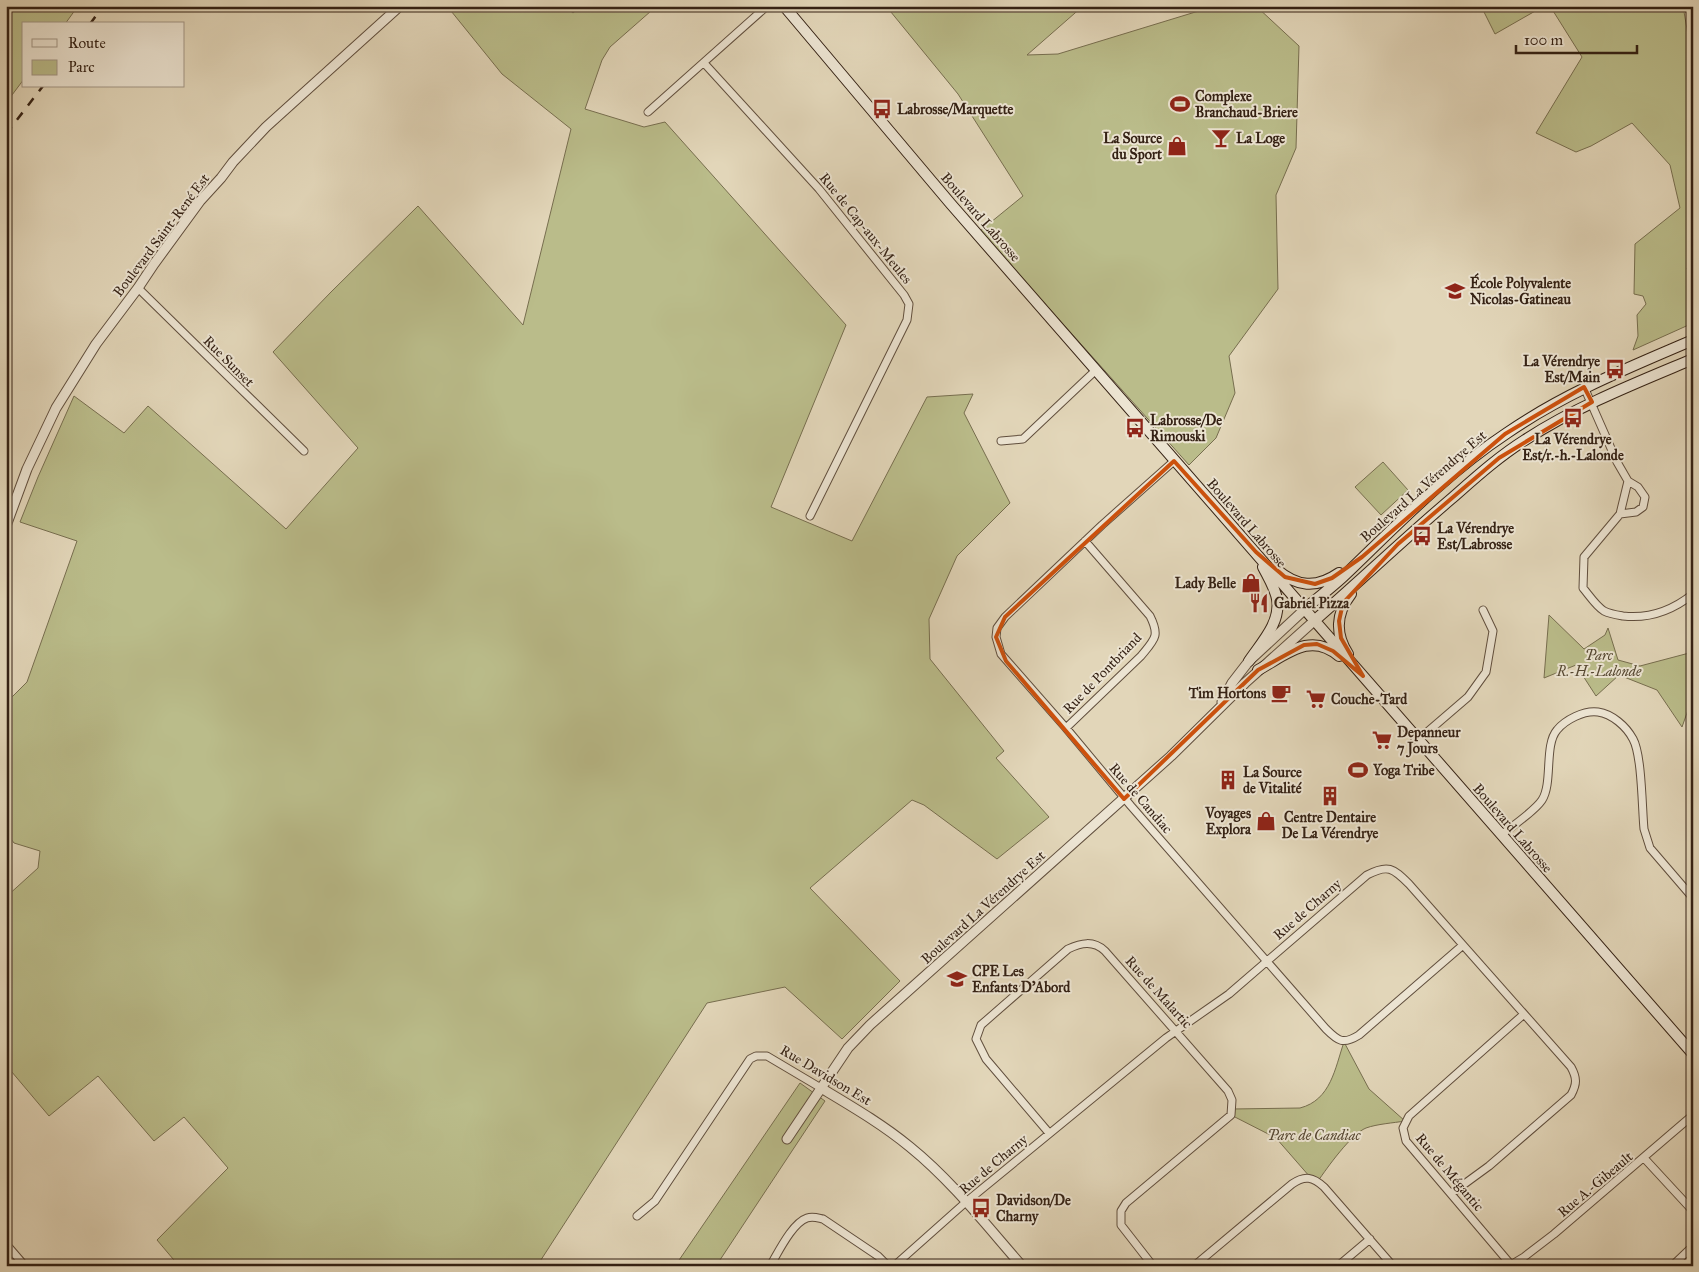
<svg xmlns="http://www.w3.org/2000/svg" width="1699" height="1272" font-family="'IM FELL Great Primer',serif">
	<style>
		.green { fill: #babc8a; stroke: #776e4f }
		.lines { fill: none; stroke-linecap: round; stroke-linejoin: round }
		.minor-casing { stroke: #604e3d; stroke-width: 9 }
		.tertiary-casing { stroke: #604e3d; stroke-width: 11 }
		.secondary-casing { stroke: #342114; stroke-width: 12 }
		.minor { stroke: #ece4d2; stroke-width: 7 }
		.tertiary { stroke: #ece4d2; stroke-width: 9 }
		.secondary { stroke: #ece4d2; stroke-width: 10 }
		.rail { stroke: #342114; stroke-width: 2.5; stroke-dasharray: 9 9; stroke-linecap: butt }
		.marked { fill: none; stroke: #cd510d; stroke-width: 4; stroke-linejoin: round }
		.labels { text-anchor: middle; stroke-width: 4; stroke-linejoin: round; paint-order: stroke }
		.poi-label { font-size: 14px; font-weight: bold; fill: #342114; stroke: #ece4d2; text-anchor: start }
		.street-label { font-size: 14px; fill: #342114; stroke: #ece4d2 }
		.park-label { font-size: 14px; font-style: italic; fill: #564832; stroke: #ece4d2 }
	</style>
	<rect width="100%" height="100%" fill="#e2d6b9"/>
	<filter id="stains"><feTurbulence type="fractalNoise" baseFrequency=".004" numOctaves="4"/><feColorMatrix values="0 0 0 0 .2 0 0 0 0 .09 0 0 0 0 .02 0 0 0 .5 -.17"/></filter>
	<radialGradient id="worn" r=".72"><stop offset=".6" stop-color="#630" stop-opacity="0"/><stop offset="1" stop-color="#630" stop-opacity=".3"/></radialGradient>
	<path class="green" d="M6 6H78L65 24H24V79L6 103Z
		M447 6H565L573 13 581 6H682L679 9 651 11 610 47 602 60 585 109 644 127 665 122 846 325 771 507 852 541 927 397 973 394 964 413 1010 503 957 556 929 619 930 659 1004 751 996 758 1049 817 997 859 924 805 912 800 810 888 900 981 842 1039 785 987 707 1003 537 1266H179L157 1240 228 1168 184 1117 154 1141 98 1076 49 1116 6 1065V897L38 868 40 851 14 843 6 832V703L27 682 77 541 20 522 38 477 74 396 124 433 148 406 286 529 358 448 273 352 331 292 418 206 523 325 571 129 502 74Z
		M886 6H1083L1027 55 1058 54 1215 6H1256L1299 46 1296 148 1276 195 1278 289 1229 356 1235 393 1216 438 1189 465 980 231 1023 196 958 94Z
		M1481 6H1544L1495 34Z
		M1550 6H1683L1688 35 1693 41V264L1687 268 1693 282V323L1633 350 1638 336 1637 315 1646 304 1643 296 1634 294 1635 244 1680 208 1670 165 1632 123 1591 146 1576 152 1536 133 1582 57Z
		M1383 462 1408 490 1381 515 1355 487Z
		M1549 615 1584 649 1605 635 1608 628 1618 660 1640 666 1693 652V696L1682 727 1657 690 1619 675 1596 696 1576 665 1544 678Z
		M1344 1042 1369 1089 1405 1121C1393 1123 1377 1124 1366 1128 1351 1134 1327 1168 1318 1181L1310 1177 1276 1138 1231 1115 1232 1109 1300 1108C1331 1100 1335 1068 1344 1042Z
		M800 1083 825 1101 716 1266H675Z"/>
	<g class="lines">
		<defs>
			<path id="minor" d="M704 63 819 189 904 295 909 304 907 320 810 516
				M648 112 767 6
				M138 288 304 451
				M1584 387 1617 462 1628 481 1620 514 1584 557 1583 588C1589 595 1596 606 1604 611 1610 614 1617 615 1623 616 1649 619 1673 610 1693 594
				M1001 441 1023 439 1096 370
				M1174 461 1102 525 1005 617 997 628 996 637 1001 654 1066 728 1131 806 1326 1029C1338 1041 1343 1045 1359 1035L1463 945
				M1620 514 1636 512 1643 507 1645 497 1638 487 1628 481
				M1066 728 1141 656C1155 639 1160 636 1150 616L1085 541
				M1418 740 1468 697 1486 672 1493 631 1483 610
				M1501 835C1511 827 1535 811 1542 800 1553 783 1544 745 1557 730 1565 720 1584 710 1598 712 1612 714 1626 726 1633 739 1642 755 1642 809 1644 829L1650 848 1693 898
				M1049 1133 986 1059 976 1039 981 1025 1068 949C1081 943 1093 940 1105 951L1228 1091 1232 1100 1231 1115 1126 1203 1121 1211V1225L1153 1266
				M1644 1158 1693 1211
				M637 1216 655 1201 750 1059 756 1056H767L821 1088
				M6 1244 25 1266
				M770 1266C778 1253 792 1223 807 1218 813 1216 818 1218 823 1219L878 1256 888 1266
				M894 1266 966 1202 1166 1038 1229 994 1367 875C1388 864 1393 868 1409 884L1571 1067C1577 1078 1577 1084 1571 1095L1489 1166 1452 1193
				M1194 1266 1292 1184C1305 1175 1313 1177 1324 1187L1393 1266
				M1338 1266 1370 1239
				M1509 1266 1524 1257 1554 1234 1693 1115
				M1512 1266 1406 1141 1403 1128 1409 1116 1524 1014
				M1672 1266 1693 1246"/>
			<path id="tertiary" d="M6 526 27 469 56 408 96 344 138 288 154 264 200 201 221 178 233 162 266 127 400 6
				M1222 702 1232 683 1249 661 1304 610
				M821 1088C851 1106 882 1124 910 1147 952 1181 986 1225 1022 1266
				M787 1139 848 1048 870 1025 1171 756 1245 683 1314 621"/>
			<path id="secondary" d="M784 6 950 203 1693 1054
				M1276 569C1297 587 1316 589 1339 573
				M1304 610C1318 597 1334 586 1347 573 1398 524 1448 472 1507 433 1565 393 1628 368 1693 340
				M1314 621C1360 581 1404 539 1451 499 1475 478 1498 457 1525 440 1577 406 1636 383 1693 359
				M1348 654C1335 634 1336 613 1351 594
				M1249 661C1261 643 1281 623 1277 599 1275 588 1268 577 1263 567
				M1258 670C1286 655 1310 631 1339 656"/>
		</defs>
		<use href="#minor" class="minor-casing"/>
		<use href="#tertiary" class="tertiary-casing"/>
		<use href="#secondary" class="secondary-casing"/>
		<use href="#minor" class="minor"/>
		<use href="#tertiary" class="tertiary"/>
		<use href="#secondary" class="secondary"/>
		<path class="rail" d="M90 24 103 6
			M6 134 43 86"/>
	</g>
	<path class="marked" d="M1584 387 1592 402 1499 458 1398 544 1343 603 1339 621 1341 638 1363 676 1333 651 1317 644 1304 645 1258 670 1124 799 1006 661 996 637 1005 617 1174 461 1256 552 1285 577 1315 584 1332 578 1362 557 1505 434Z"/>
	<defs>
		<symbol id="stadium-bare" viewBox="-9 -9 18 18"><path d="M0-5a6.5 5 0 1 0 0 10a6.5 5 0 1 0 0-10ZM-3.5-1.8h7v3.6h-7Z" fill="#8f2418" stroke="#ece4d2" stroke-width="2.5" paint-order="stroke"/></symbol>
		<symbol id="bus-bare" viewBox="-9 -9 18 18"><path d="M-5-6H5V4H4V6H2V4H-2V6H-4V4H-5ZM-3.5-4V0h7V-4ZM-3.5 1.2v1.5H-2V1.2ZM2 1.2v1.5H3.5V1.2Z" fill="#8f2418" stroke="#ece4d2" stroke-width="2.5" paint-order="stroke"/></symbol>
		<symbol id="bar-bare" viewBox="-9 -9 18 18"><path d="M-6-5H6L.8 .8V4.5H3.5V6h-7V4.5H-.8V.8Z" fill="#8f2418" stroke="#ece4d2" stroke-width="2.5" paint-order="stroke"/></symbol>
		<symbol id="shop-bare" viewBox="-9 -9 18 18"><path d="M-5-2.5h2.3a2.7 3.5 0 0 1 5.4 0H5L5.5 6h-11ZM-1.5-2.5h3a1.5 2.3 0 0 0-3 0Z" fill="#8f2418" stroke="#ece4d2" stroke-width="2.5" paint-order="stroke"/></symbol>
		<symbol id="school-bare" viewBox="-9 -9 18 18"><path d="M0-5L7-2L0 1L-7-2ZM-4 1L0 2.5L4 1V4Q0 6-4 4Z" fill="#8f2418" stroke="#ece4d2" stroke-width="2.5" paint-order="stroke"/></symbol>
		<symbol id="restaurant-bare" viewBox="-9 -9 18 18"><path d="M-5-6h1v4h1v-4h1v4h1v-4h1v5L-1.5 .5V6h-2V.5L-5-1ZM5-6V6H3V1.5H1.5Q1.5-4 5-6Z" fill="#8f2418" stroke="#ece4d2" stroke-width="2.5" paint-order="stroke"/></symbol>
		<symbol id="cafe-bare" viewBox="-9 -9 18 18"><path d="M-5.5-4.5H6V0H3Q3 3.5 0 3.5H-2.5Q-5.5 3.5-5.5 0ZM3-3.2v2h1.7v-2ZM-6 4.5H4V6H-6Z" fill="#8f2418" stroke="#ece4d2" stroke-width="2.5" paint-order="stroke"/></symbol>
		<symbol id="supermarket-bare" viewBox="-9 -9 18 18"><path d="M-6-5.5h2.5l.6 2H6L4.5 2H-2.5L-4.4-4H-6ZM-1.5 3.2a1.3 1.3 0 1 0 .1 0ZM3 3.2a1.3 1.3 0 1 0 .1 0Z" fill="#8f2418" stroke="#ece4d2" stroke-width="2.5" paint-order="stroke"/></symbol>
		<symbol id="building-bare" viewBox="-9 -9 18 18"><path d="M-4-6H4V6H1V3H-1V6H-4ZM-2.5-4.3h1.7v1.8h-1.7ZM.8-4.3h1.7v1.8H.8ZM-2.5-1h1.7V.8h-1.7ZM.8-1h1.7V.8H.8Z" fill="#8f2418" stroke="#ece4d2" stroke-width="2.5" paint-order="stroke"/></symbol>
	</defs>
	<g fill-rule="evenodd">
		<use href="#stadium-bare" x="1166" y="90" width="28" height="28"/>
		<use href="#bus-bare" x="868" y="95" width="28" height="28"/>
		<use href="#bar-bare" x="1207" y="124" width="28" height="28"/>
		<use href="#shop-bare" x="1163" y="132" width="28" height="28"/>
		<use href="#school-bare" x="1441" y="277" width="28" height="28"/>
		<use href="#bus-bare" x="1601" y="355" width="28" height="28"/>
		<use href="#bus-bare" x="1559" y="404" width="28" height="28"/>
		<use href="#bus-bare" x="1121" y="414" width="28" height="28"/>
		<use href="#bus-bare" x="1408" y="522" width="28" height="28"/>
		<use href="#shop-bare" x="1237" y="569" width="28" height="28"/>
		<use href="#restaurant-bare" x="1245" y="589" width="28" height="28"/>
		<use href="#cafe-bare" x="1267" y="679" width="28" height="28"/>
		<use href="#supermarket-bare" x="1302" y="685" width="28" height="28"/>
		<use href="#supermarket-bare" x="1368" y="726" width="28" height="28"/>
		<use href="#stadium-bare" x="1344" y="756" width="28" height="28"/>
		<use href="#building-bare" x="1214" y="766" width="28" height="28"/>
		<use href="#building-bare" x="1316" y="782" width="28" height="28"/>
		<use href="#shop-bare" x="1252" y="807" width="28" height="28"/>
		<use href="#school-bare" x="943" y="965" width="28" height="28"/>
		<use href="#bus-bare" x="967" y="1194" width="28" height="28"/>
	</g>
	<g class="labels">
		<g class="poi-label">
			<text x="1195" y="101">Complexe<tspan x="1195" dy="16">Branchaud-Briere</tspan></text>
			<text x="897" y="114">Labrosse/Marquette</text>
			<text x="1162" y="143" text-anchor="end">La Source<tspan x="1162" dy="16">du Sport</tspan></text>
			<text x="1236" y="143">La Loge</text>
			<text x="1470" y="288">École Polyvalente<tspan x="1470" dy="16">Nicolas-Gatineau</tspan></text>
			<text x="1600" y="366" text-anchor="end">La Vérendrye<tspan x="1600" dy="16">Est/Main</tspan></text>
			<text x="1150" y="425">Labrosse/De<tspan x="1150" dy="16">Rimouski</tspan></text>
			<text x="1573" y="444" text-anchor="middle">La Vérendrye<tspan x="1573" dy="16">Est/r.-h.-Lalonde</tspan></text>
			<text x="1437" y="533">La Vérendrye<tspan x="1437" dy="16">Est/Labrosse</tspan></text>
			<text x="1236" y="588" text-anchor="end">Lady Belle</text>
			<text x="1274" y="608">Gabriel Pizza</text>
			<text x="1266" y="698" text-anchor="end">Tim Hortons</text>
			<text x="1331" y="704">Couche-Tard</text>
			<text x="1397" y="737">Depanneur<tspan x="1397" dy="16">7 Jours</tspan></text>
			<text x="1373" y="775">Yoga Tribe</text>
			<text x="1243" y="777">La Source<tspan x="1243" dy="16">de Vitalité</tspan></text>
			<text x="1251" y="818" text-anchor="end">Voyages<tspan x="1251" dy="16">Explora</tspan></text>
			<text x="1330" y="822" text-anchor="middle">Centre Dentaire<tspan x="1330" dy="16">De La Vérendrye</tspan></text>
			<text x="972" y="976">CPE Les<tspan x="972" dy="16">Enfants D'Abord</tspan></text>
			<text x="996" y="1205">Davidson/De<tspan x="996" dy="16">Charny</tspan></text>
		</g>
		<g class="street-label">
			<text transform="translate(981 217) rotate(49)" y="5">Boulevard Labrosse</text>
			<text transform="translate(866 228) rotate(51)" y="5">Rue de Cap-aux-Meules</text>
			<text transform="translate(161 235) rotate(-53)" y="5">Boulevard Saint-René Est</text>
			<text transform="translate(229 361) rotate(45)" y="5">Rue Sunset</text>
			<text transform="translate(1423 486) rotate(-41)" y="5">Boulevard La Vérendrye Est</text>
			<text transform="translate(1247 523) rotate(49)" y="5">Boulevard Labrosse</text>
			<text transform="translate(1102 673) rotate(-46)" y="5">Rue de Pontbriand</text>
			<text transform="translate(1141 798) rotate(49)" y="5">Rue de Candiac</text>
			<text transform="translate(1513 828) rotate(49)" y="5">Boulevard Labrosse</text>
			<text transform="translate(983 907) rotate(-42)" y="5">Boulevard La Vérendrye Est</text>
			<text transform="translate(1307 909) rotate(-41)" y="5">Rue de Charny</text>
			<text transform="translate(1159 992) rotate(48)" y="5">Rue de Malartic</text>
			<text transform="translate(826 1075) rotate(31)" y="5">Rue Davidson Est</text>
			<text transform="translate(993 1164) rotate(-40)" y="5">Rue de Charny</text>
			<text transform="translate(1450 1172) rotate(50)" y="5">Rue de Mégantic</text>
			<text transform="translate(1595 1184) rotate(-40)" y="5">Rue A.-Gibeault</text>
		</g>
		<g class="park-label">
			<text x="1599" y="660">Parc<tspan x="1599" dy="16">R.-H.-Lalonde</tspan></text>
			<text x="1314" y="1140">Parc de Candiac</text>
		</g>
	</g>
	<rect width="1699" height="1272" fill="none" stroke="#e2d6b9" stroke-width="25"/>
	<rect x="8" y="8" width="1684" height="1257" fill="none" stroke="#342114" stroke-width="2.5"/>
	<rect x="12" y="12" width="1674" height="1247" fill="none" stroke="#342114"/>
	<rect x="22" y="22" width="162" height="65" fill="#ece4d2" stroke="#a29686"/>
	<rect x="32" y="39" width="25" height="8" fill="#ece4d2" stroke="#a29686"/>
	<text x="68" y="48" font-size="15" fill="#342114">Route</text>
	<rect x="32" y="60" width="25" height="15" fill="#babc8a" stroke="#a29686"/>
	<text x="68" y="72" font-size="15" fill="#342114">Parc</text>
	<path d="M1516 45v8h121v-8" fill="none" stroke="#342114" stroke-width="2.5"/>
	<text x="1524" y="45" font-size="15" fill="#342114" stroke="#ece4d2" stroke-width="4" paint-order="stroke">100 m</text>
	<rect width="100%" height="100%" filter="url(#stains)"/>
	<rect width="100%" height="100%" fill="url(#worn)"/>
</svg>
